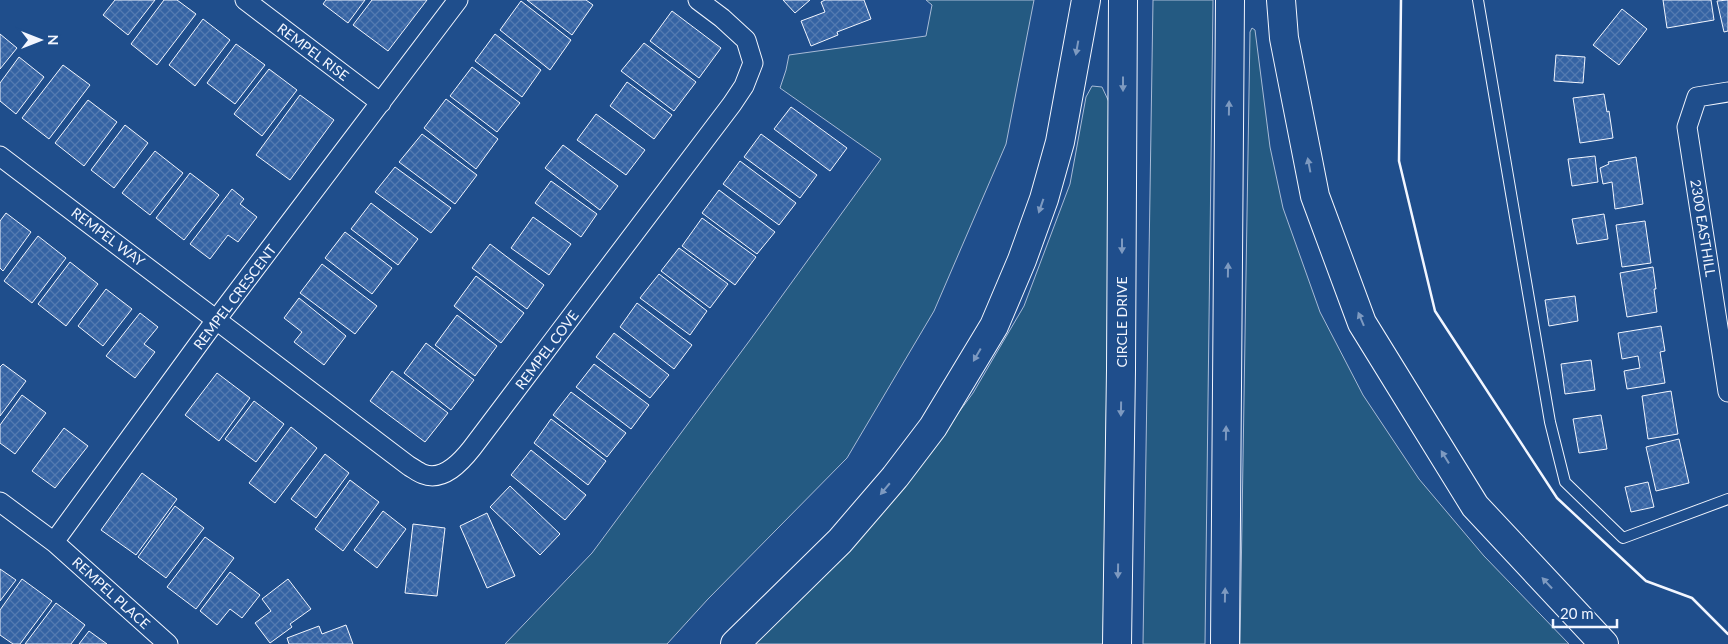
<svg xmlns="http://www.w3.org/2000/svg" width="1728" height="644" font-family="Lato,sans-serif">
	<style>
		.grass { fill: #245a82; stroke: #a8bbd7 }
		.building { fill: url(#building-cross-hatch); stroke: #f2f6ff }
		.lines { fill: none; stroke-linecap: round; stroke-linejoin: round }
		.lane-casing { stroke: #f2f6ff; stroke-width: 12 }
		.street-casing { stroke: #f2f6ff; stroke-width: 21 }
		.highway-casing { stroke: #f2f6ff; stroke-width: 30 }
		.lane { stroke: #1f4e8c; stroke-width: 10 }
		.street { stroke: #1f4e8c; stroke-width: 19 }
		.highway { stroke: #1f4e8c; stroke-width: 28 }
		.wall { stroke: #f2f6ff; stroke-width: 2.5 }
		.oneway { fill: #7e9ac0 }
		.labels { text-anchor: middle; stroke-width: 4; stroke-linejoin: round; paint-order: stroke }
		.street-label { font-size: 14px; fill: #f2f6ff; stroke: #1f4e8c }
	</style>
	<defs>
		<pattern id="building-cross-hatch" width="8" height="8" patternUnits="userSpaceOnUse" patternTransform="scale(1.25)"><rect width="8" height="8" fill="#3563a3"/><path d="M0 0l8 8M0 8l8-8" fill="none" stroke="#537ab1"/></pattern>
	</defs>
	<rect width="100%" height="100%" fill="#1f4e8c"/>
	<path class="grass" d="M926 0H1034L1006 144 934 311 847 458 708 599 667 644H505L592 553 750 340 881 159 780 88 786 70 789 55 926 36 932 5Z
		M1153 0H1213L1205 644H1143Z
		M1252 28 1255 30 1270 147 1283 208 1320 312 1363 395 1419 479 1484 556 1569 644H1240L1250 32Z
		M1092 86 1102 87 1109 102 1107 368 1103 644H748L922 462 973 393 1024 306 1070 184 1086 97Z"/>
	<path class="building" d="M115 0H155L128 35 103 15Z
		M164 0H177L196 14 157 65 131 44Z
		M326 0H365L348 23 323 4Z
		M372 0H427L388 51 353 25Z
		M527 0H586L593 5 572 35Z
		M783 0H810L795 13Z
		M825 0H864L871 19 837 32 838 35 811 46 801 21 825 12 821 2Z
		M1663 0H1711L1714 20 1667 28Z
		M1728 0V31L1724 32 1717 1Z
		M521 1 571 40 550 70 500 30Z
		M1622 9 1647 29 1619 65 1593 45Z
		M672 11 721 48 699 78 650 41Z
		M203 19 230 40 195 86 169 65Z
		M0 34 17 48 0 69Z
		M495 34 541 70 522 97 475 61Z
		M644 43 696 82 674 111 621 71Z
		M236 44 265 65 235 104 207 83Z
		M1556 55 1585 57 1583 83 1554 81Z
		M19 57 44 77 16 114 0 101V83Z
		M63 65 90 85 49 139 22 118Z
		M472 67 520 103 497 132 450 96Z
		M269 69 297 90 262 136 234 114Z
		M627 82 672 115 654 139 610 106Z
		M1604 94 1607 112 1609 111 1613 138 1580 143 1573 98Z
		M300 95 334 120 290 180 256 155Z
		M446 99 498 139 476 169 424 128Z
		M88 100 117 122 84 166 55 143Z
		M791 107 847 148 830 171 774 129Z
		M596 114 645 150 626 175 577 140Z
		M125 125 148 143 114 188 91 170Z
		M422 134 477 175 455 204 399 162Z
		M761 134 817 175 800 198 744 157Z
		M563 145 618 186 600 210 545 168Z
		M155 151 183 173 150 215 122 193Z
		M1595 156 1598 182 1572 186 1568 159Z
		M1636 157 1643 204 1615 209 1612 182 1603 184 1600 168 1609 164 1608 162Z
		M740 161 796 203 779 225 723 184Z
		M395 167 451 208 431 233 375 192Z
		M190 173 219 195 184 240 156 218Z
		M551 181 597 214 581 237 535 203Z
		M232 189 244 199 240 204 257 217 238 242 228 235 210 259 190 244Z
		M719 190 775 232 757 254 702 213Z
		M371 203 418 239 398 265 351 229Z
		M6 213 31 232 3 271 0 268V221Z
		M1604 214 1608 239 1577 244 1572 219Z
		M533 217 571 244 549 275 511 248Z
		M702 218 756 257 735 285 682 246Z
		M1645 221 1651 263 1622 267 1616 225Z
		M345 232 392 268 372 294 325 258Z
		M38 236 66 258 32 303 4 281Z
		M490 244 544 285 527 309 472 268Z
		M679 248 728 284 710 308 661 271Z
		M70 262 98 284 66 326 38 304Z
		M322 264 377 306 355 334 300 293Z
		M1653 267 1656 289H1654L1657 312 1627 317 1620 273Z
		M659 274 707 311 690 335 640 298Z
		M476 276 524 313 501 343 454 306Z
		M106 289 132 309 103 346 78 326Z
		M1575 296 1578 321 1549 326 1545 300Z
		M299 298 346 336 324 365 294 342 302 332 284 318Z
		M637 303 692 345 674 369 620 327Z
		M140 313 158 327 144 344 155 352 135 378 106 356Z
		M457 315 497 346 475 376 435 345Z
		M1661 326 1665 351 1660 352 1665 383 1627 389 1624 371 1640 368 1638 356 1622 359 1618 333Z
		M614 333 669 375 650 398 596 357Z
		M426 343 474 380 451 410 404 373Z
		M1591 360 1595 390 1565 394 1561 364Z
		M3 364 26 381 0 416V367Z
		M594 364 649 405 631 429 576 387Z
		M392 371 448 413 425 442 370 401Z
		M217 373 250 398 219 441 185 415Z
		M1671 391 1678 434 1648 439 1642 396Z
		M571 392 626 433 607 457 553 415Z
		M22 395 46 413 15 454 0 443V425Z
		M254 401 284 424 256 462 225 439Z
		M1601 415 1607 449 1579 453 1573 419Z
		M551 419 606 461 588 485 534 443Z
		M291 427 317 448 275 503 249 483Z
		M64 428 88 446 55 488 32 471Z
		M1679 439 1689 483 1656 491 1646 447Z
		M531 450 586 495 565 520 511 475Z
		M325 454 349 473 316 518 291 499Z
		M142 473 177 499 136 555 101 530Z
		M350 480 379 502 343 551 315 529Z
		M1648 482 1654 507 1631 512 1625 487Z
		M510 486 560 534 540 555 490 507Z
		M175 506 204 528 166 578 138 557Z
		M383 511 406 529 377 568 354 550Z
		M487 513 515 576 487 588 460 526Z
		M413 524 445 528 437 596 405 593Z
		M205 537 234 558 196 609 167 587Z
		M0 569 16 580 0 601Z
		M230 572 260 595 242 618 230 609 217 625 200 611Z
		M22 579 52 601 20 644H13L0 635V610Z
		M288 579 311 609 290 624 292 627 270 643 255 623 271 611 262 599Z
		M56 603 85 625 71 644H25Z
		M346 625 353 644H289L287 638 319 626 322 634Z
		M89 631 107 644H79Z"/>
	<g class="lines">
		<defs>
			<path id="lane" d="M1478 0 1550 422 1565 482 1623 538 1728 499"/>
			<path id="street" d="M245 0 381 103
				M1728 92 1697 97 1687 127 1728 392
				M0 156 409 466C413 468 418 472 423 474 443 482 461 462 472 448L732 104 744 86 753 63 746 40 722 18 698 0
				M0 502 54 542 216 320 458 0
				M54 542 168 644"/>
			<path id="highway" d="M1281 0 1284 38 1315 196 1362 323 1475 506 1604 644
				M735 644 840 541 895 477 933 427 994 326 1022 260 1044 199 1060 142 1086 0
				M1117 644 1121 370 1123 0
				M1225 644 1230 0"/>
		</defs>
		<use href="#lane" class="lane-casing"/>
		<use href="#street" class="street-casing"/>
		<use href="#highway" class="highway-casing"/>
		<use href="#lane" class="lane"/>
		<use href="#street" class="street"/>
		<use href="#highway" class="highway"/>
		<path class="wall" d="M1401 0 1399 161 1435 311 1557 498 1646 581 1692 598 1728 634"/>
	</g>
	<defs><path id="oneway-solid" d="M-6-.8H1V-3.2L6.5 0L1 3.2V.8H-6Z" transform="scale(1.25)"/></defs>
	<g class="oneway">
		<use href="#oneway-solid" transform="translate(1077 48) rotate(100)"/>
		<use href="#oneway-solid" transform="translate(1123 84) rotate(90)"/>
		<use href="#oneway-solid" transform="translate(1229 108) rotate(-89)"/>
		<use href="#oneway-solid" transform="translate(1309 165) rotate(-101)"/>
		<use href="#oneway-solid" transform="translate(1041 206) rotate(109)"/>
		<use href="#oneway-solid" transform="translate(1122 246) rotate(90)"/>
		<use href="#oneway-solid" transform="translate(1228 270) rotate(-89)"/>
		<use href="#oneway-solid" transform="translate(1361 319) rotate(-113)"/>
		<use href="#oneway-solid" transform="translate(977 355) rotate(120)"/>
		<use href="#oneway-solid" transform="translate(1121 409) rotate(91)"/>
		<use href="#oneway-solid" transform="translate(1226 433) rotate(-89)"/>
		<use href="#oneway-solid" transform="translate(1445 457) rotate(-122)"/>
		<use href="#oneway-solid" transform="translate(885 489) rotate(130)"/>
		<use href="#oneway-solid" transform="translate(1118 571) rotate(91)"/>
		<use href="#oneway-solid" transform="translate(1547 583) rotate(-133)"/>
		<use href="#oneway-solid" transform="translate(1225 595) rotate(-89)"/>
	</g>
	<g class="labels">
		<g class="street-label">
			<text transform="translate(313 52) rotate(37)" y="5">REMPEL RISE</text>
			<text transform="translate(1703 228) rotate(81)" y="5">2300 EASTHILL</text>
			<text transform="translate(108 237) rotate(37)" y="5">REMPEL WAY</text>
			<text transform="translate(235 297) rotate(-53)" y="5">REMPEL CRESCENT</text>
			<text transform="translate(1122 322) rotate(-90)" y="5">CIRCLE DRIVE</text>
			<text transform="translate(547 350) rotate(-53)" y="5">REMPEL COVE</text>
			<text transform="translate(111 593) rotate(42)" y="5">REMPEL PLACE</text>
		</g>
	</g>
	<g transform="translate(40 40) rotate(90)" stroke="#1f4e8c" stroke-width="4" paint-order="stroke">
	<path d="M0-4L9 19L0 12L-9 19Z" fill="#f2f6ff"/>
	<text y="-8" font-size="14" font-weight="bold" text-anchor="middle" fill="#f2f6ff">N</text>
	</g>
	<path d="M1553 619v8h64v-8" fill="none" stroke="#f2f6ff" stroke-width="2.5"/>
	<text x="1560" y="619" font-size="15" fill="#f2f6ff" stroke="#1f4e8c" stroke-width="4" paint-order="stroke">20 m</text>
</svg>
